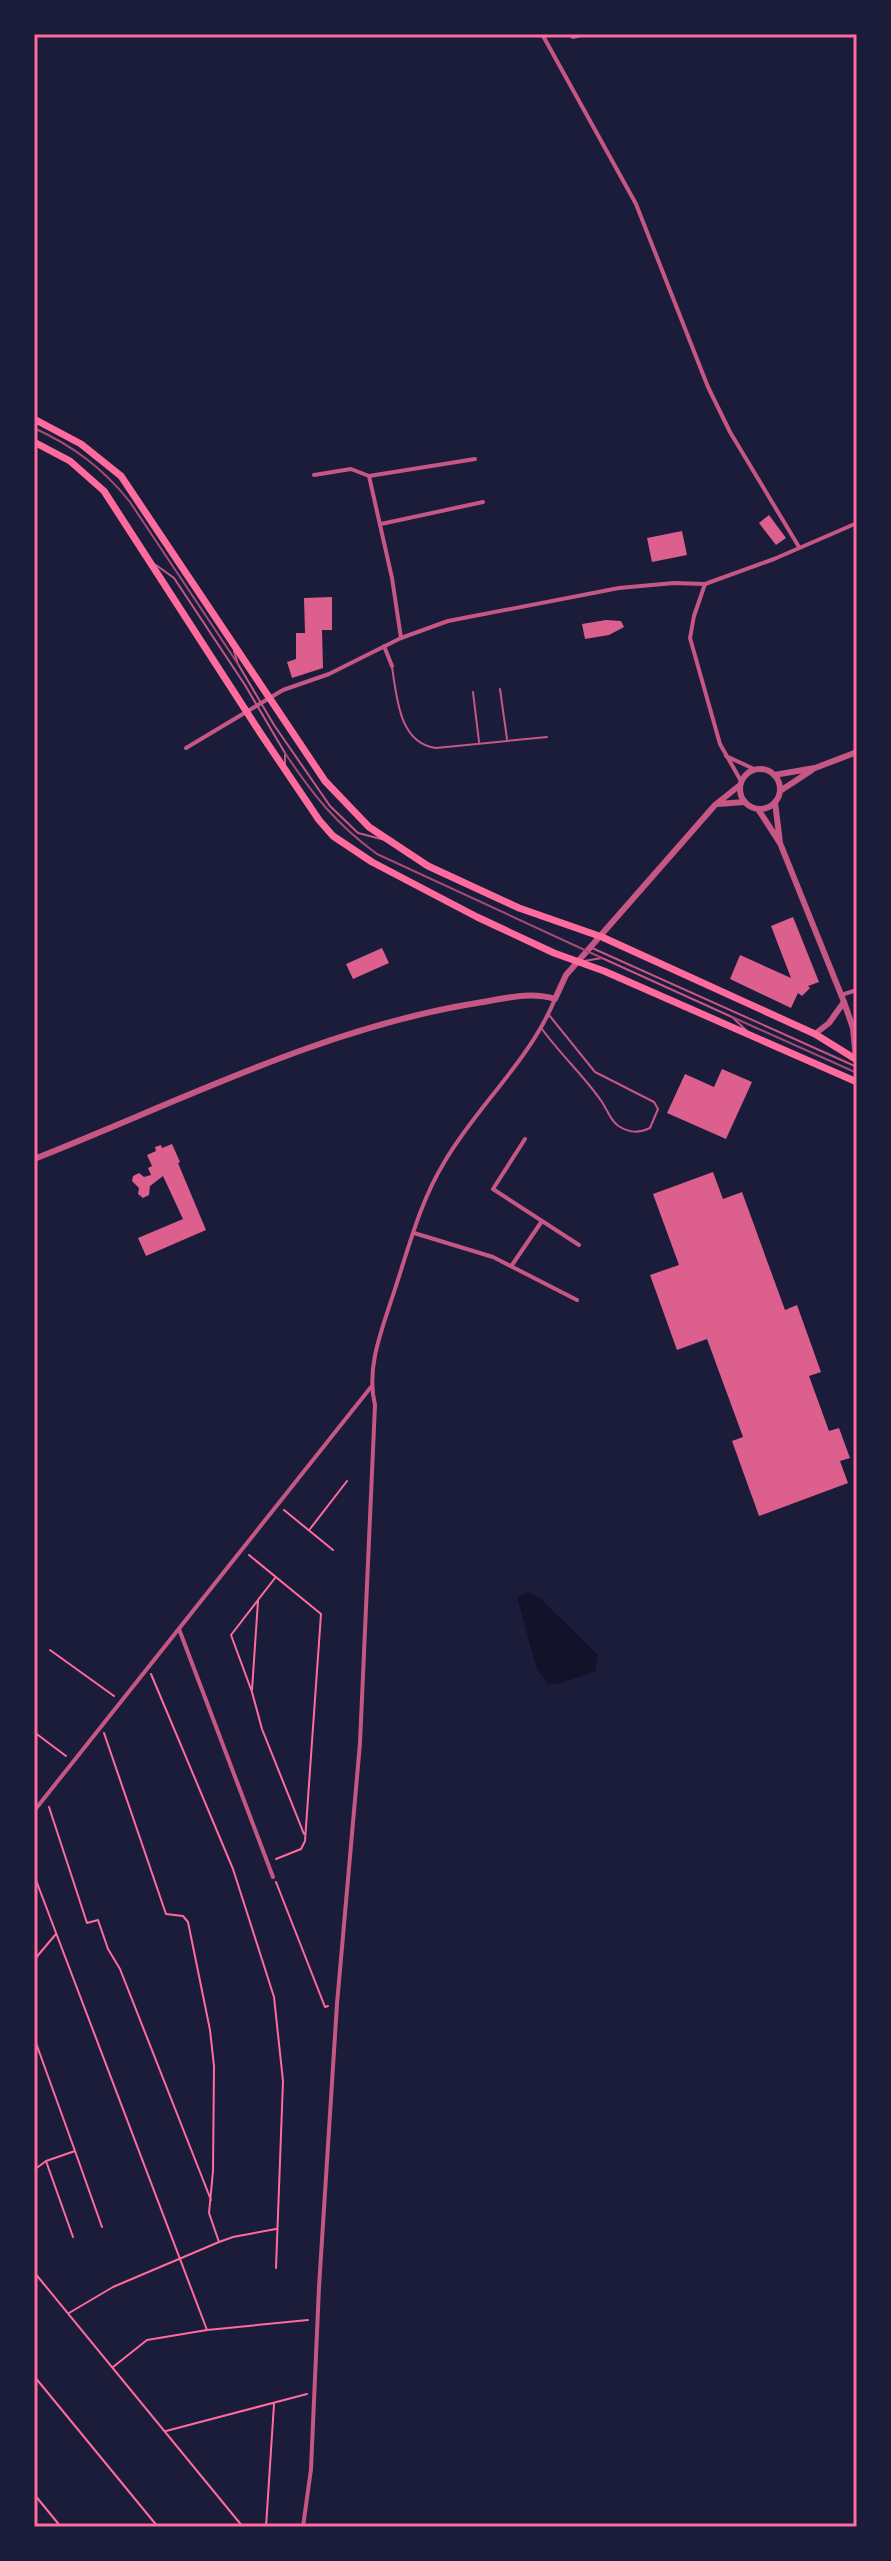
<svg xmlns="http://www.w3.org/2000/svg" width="891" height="2561" font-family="Inter,sans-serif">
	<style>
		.water { fill: #12122b }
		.building { fill: #dd5f8e }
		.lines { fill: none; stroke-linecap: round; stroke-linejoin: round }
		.path { stroke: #ff6b9d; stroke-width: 2 }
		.service { stroke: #c65784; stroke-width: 2 }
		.minor { stroke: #c65784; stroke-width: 4 }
		.tertiary { stroke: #c65784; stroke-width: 6 }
		.primary { stroke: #ff6b9d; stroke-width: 7 }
		.tram { stroke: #a44b75; stroke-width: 2 }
		.neatline { fill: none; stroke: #ff6b9d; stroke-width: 3 }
	</style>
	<rect width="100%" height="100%" fill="#1b1b3a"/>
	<path class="water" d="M529 1592 540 1598 598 1655 595 1671 562 1683 548 1684 537 1670 517 1597Z"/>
	<path class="building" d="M769 515 786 538 776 545 759 523Z
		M682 531 687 555 652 562 647 538Z
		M332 597V630H322L323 668 292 678 287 662 296 659V633H305L304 598Z
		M606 620 621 621 624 627 609 635 585 639 582 624Z
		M793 917 819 982 808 986 810 988 802 996 798 993 791 1008 730 979 740 955 791 978 771 926Z
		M382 948 389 963 353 979 346 964Z
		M722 1069 752 1082 726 1139 667 1113 685 1074 714 1087Z
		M172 1144 180 1162 178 1163 206 1230 146 1256 138 1238 183 1219 163 1176 150 1186 149 1195 143 1198 138 1194 139 1188 132 1181 133 1176 139 1173 144 1177 151 1175 148 1168 152 1166 147 1155 156 1151 155 1147 161 1145 162 1148Z
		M713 1172 723 1199 742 1192 785 1310 797 1305 821 1372 809 1376 829 1431 839 1428 850 1458 840 1461 848 1483 759 1516 732 1441 743 1437 707 1339 677 1350 650 1275 679 1265 653 1194Z"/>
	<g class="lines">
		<path class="path" d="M284 1510 333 1550
			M310 1529 347 1481
			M249 1555 321 1614 305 1841 301 1849 276 1859
			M275 1578 231 1635 252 1692 262 1729 304 1834
			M50 1650 114 1696
			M151 1674 233 1869 274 1997 283 2081 276 2268
			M252 1690 258 1601
			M34 1732 66 1756
			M104 1733 166 1914 183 1916 188 1922 210 2030 214 2066 213 2171 209 2213 219 2242
			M49 1807 87 1923 98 1920 108 1949 120 1969 211 2200
			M34 1875 207 2330
			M276 1882 325 2007 328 2006
			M34 1960 56 1934
			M36 2043 75 2151
			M46 2161 75 2151 102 2227
			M34 2170 46 2161 73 2237
			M34 2272 243 2527
			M69 2313 113 2287 219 2242 233 2237 276 2229
			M113 2367 147 2340 207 2330 308 2320
			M34 2376 158 2527
			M166 2431 307 2394
			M34 2494 61 2527
			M266 2527 274 2404"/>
		<path class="service" d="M156 565 174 578 245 685 285 753V765
			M234 651 238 664 274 725 330 806 358 833 385 840
			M392 667C397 698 399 743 436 748L547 737
			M500 689 507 739
			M473 692 479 742
			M592 948 857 1067
			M584 961 602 958 732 1017 747 1031
			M542 1029C560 1054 586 1078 602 1102 608 1111 611 1122 620 1127 631 1133 639 1133 650 1128L658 1109 654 1102 595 1072 549 1015"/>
		<path class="minor" d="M542 34 636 204 708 387 730 432 799 547
			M573 37 584 34
			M314 475 351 469 369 476 392 578 401 638
			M369 476 475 459
			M381 524 483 502
			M705 584 694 616 690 638 720 744 741 781
			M384 646 392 666
			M186 748 283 690 329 674 401 638 448 621 619 588 674 583 705 584 774 559 857 523
			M726 756 754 769
			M841 995 857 990
			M525 1139 493 1189 579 1245
			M414 1233 493 1257 577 1300
			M512 1265 542 1221
			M179 1629 273 1877
			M34 1811 371 1387
			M303 2527 311 2469 319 2287 337 2004 360 1743 375 1405C366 1369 381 1332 392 1298 408 1251 419 1203 445 1161 478 1105 530 1060 555 999"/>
		<path class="tertiary" d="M740 789a20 20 0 1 1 40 0a20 20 0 1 1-40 0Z
			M774 775 815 768 857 752
			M780 791 812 770
			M775 802 780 843
			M718 804 744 802
			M758 809 780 843 844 1002 853 1028 856 1060
			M815 1034 829 1023 844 1002
			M34 1159C179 1102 322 1028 477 1003 503 999 529 991 555 999L566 975 715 805 740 785"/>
		<path class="primary" d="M34 419 81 444 121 476 325 781 369 827 428 866 519 908 602 937 815 1034 857 1060
			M34 442 70 461 104 491 261 734 319 820 333 836 372 862 477 917 554 953 604 971 857 1082"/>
		<path class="tram" d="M34 428C73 446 103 468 130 502L238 664
			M285 753C313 795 336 824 377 854L602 958
			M732 1017 857 1073"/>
	</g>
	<rect width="891" height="2561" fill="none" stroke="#1b1b3a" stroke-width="72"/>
	<rect x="36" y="36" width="819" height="2489" class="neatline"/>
</svg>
